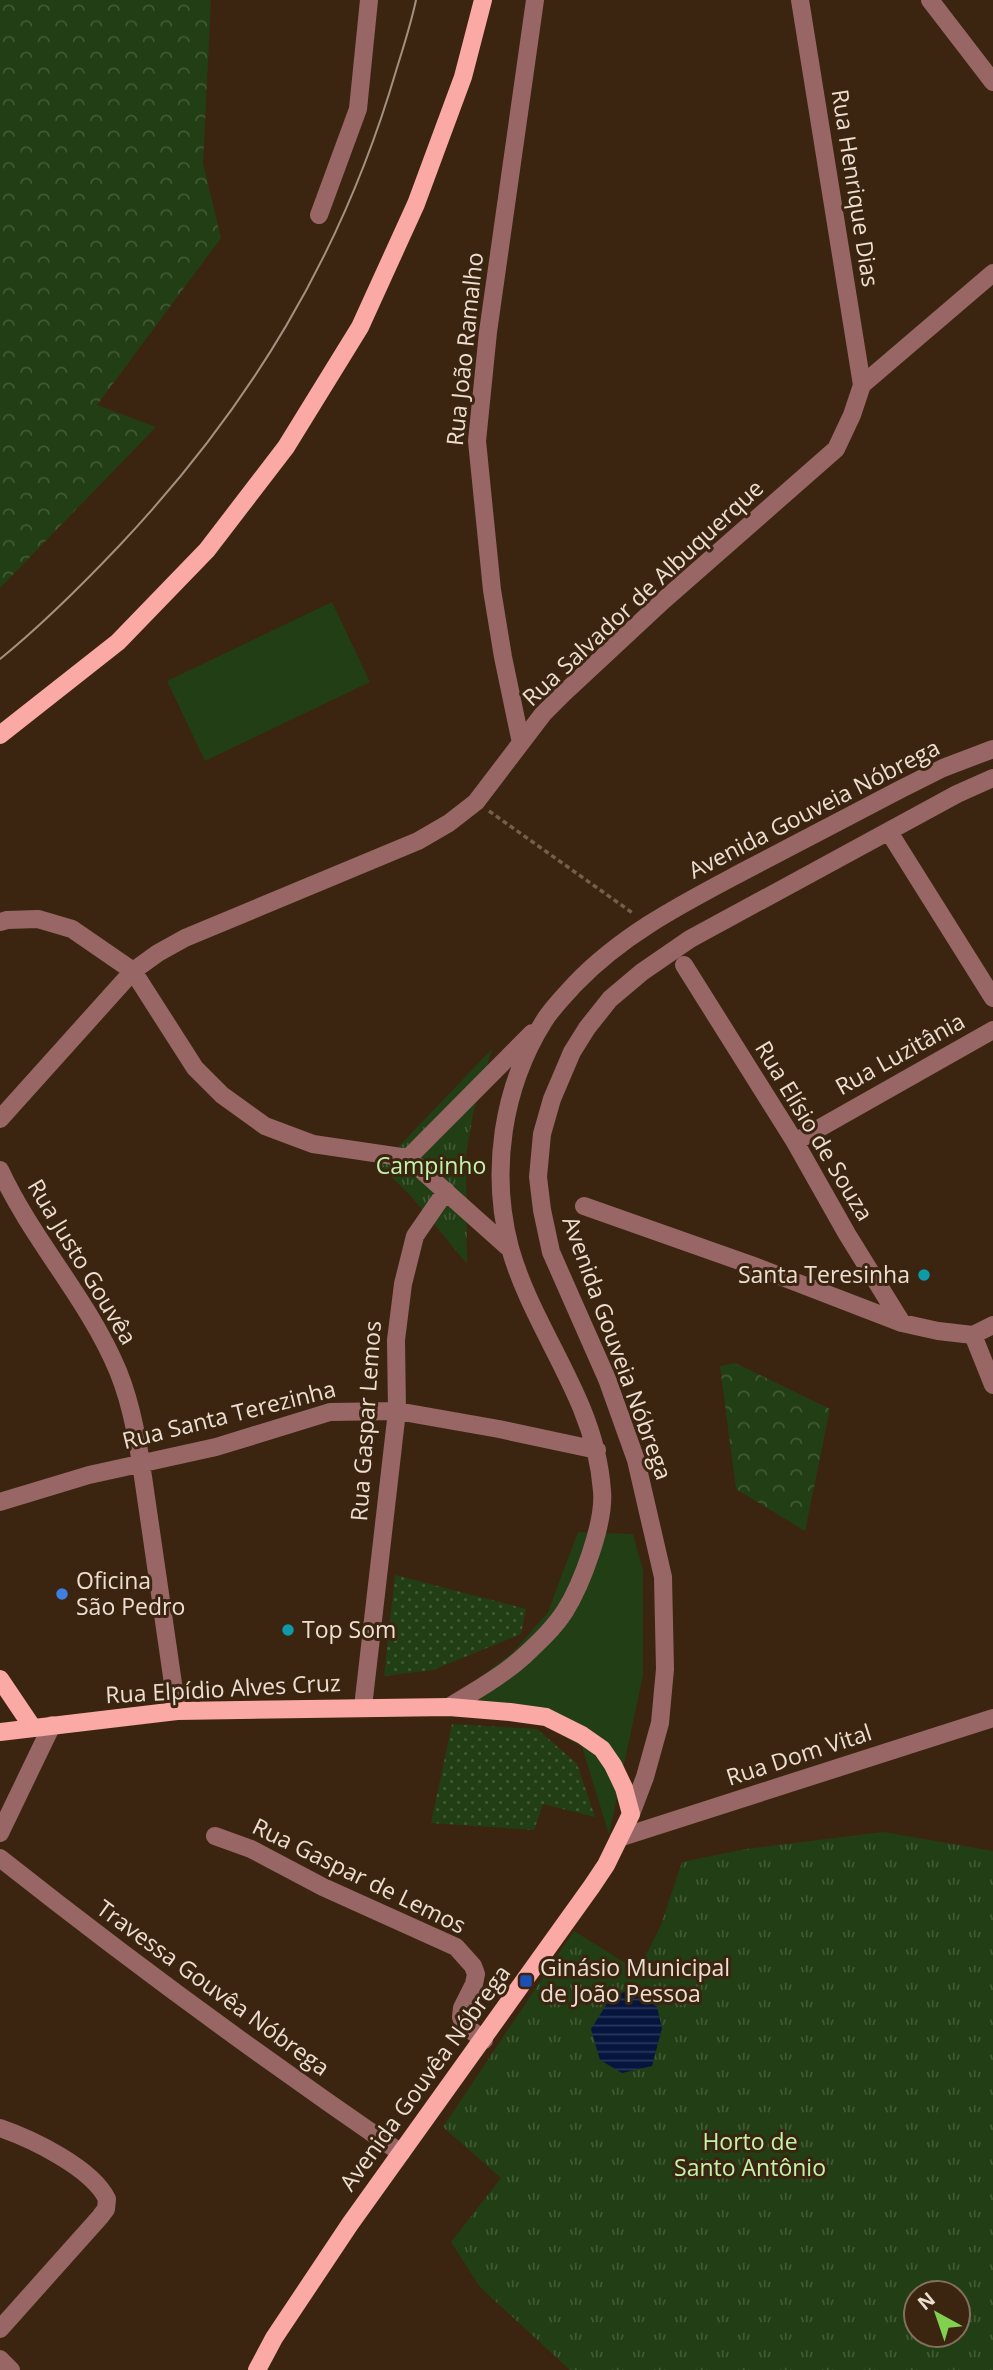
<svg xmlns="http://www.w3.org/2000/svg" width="993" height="2370" font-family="'Open Sans',sans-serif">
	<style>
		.grass { fill: url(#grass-dots) }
		.forest { fill: url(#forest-crowns) }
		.park { fill: url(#park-tufts); fill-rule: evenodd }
		.pitch { fill: #223e14 }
		.water { fill: url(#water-rules) }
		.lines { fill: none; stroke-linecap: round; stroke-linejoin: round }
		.path { stroke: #735f4e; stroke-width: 3.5; stroke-dasharray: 5 3.5; stroke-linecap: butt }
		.minor { stroke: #986765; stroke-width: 18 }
		.major { stroke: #faa9a5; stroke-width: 18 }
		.tram { stroke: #a29081; stroke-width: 2 }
		.culture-dot { fill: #0f9aa8; stroke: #3b2511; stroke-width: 2.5 }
		.shop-dot { fill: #3f7fe0; stroke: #3b2511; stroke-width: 2.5 }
		.transit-dot { fill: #1a4fb4; stroke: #3b2511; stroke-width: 2.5 }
		.labels { text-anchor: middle; stroke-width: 6; stroke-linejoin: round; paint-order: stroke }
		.street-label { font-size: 23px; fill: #edded2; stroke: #3b2511 }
		.park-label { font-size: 23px; fill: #c0f4aa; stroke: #3b2511 }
		.poi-label { font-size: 23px; fill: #edded2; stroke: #3b2511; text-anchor: start }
	</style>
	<defs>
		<pattern id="grass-dots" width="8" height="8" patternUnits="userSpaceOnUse" patternTransform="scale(1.75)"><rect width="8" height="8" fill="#223e14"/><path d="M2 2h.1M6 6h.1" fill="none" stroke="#425935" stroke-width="1.8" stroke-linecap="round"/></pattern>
		<pattern id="forest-crowns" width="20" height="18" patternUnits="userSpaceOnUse" patternTransform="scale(1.75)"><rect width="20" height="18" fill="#223e14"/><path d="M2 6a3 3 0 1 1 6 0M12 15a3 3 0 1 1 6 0" fill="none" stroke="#425935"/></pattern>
		<pattern id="park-tufts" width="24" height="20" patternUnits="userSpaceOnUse" patternTransform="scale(1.75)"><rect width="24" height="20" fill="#223e14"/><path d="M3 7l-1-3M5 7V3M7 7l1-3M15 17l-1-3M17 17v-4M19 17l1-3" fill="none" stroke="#425935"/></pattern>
		<pattern id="water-rules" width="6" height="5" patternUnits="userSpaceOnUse" patternTransform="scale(1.75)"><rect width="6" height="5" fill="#06153e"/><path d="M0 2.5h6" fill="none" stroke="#2b3759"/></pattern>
	</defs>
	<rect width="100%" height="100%" fill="#3b2511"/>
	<path class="grass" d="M395 1575 526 1609 521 1634 433 1670 384 1676Z
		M452 1724 537 1729 577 1764 595 1817 543 1804 534 1830 431 1823Z"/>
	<path class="forest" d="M0 0H211L203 163 221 238 97 405 156 427 0 588Z
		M735 1363 830 1409 805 1531 736 1489 720 1366Z"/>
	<path class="park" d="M492 1049 473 1114 466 1154 467 1264 410 1195 380 1166Z
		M883 1832 993 1851V2370H570L480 2287 451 2242 501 2178 443 2127 574 1931 638 1971 661 1925 682 1862 746 1849ZM916 2293H958V2335H916Z"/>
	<path class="pitch" d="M332 602 370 682 205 761 167 681Z
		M578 1532 633 1534 643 1570V1675L609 1835 582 1747 546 1726 442 1707 513 1652 548 1612Z"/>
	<path class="water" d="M630 1988 657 2007 662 2028 652 2066 622 2073 600 2060 591 2029 608 2002Z"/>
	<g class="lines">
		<path class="path" d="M489 811 634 914"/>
		<path class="minor" d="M800 0 862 385
			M930 0 993 82
			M319 215 358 109 369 0
			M521 743 503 657 492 590 477 441 488 332 535 0
			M889 832 993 998
			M0 922 7 920 38 919 72 929 133 971 195 1068 222 1095 265 1126 313 1144 408 1158 510 1249
			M684 965 795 1142 847 1234 902 1323
			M0 1119 133 971 158 953 185 938 418 841 449 823 476 802 543 714 564 693 664 600 836 449 852 415 862 385 993 273
			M795 1142 993 1030
			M408 1158 532 1033
			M0 1170C33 1241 88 1299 118 1371 136 1415 141 1465 148 1511 158 1578 168 1645 177 1711
			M584 1206 751 1265 902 1323 938 1331 973 1335
			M973 1335 993 1385
			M973 1335 993 1325
			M0 1502 89 1475 216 1447 330 1412 397 1411 499 1429 597 1450
			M363 1707 397 1411 396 1340 403 1284 415 1236 446 1191
			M449 1707C475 1691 502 1676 524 1656 539 1642 554 1628 565 1611 582 1584 605 1522 602 1491 600 1462 593 1436 582 1409 560 1355 526 1305 510 1248 490 1172 502 1088 544 1021 552 1008 565 995 575 984 624 933 684 903 746 870 798 843 849 816 901 789L943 768 993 749
			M631 1814 645 1777 660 1723 665 1669 663 1577 636 1460 607 1379 551 1252 542 1210 538 1177 542 1134 552 1099 572 1052 587 1028 610 999 642 972 690 939 957 794 993 778
			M0 1833 52 1725
			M215 1836 251 1849 323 1887 456 1947 473 1966 476 1974 474 1984 462 2008 461 2017 464 2025 484 2040
			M619 1838 993 1718
			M0 1858C130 1961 264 2059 401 2153
			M0 2128C32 2139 92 2168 107 2199L106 2209 100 2217 0 2329
			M0 2359 11 2370"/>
		<path class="major" d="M0 735 118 642 207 550 286 447 360 327 416 204 463 77 483 0
			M0 1679 33 1728
			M0 1732 177 1711 449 1707 510 1712 546 1717 582 1735 602 1749 613 1765 624 1788 631 1814 606 1865 592 1886 350 2224 274 2338 257 2370"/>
		<path class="tram" d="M0 659C42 625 81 586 119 546 250 407 342 255 396 71 403 48 411 24 416 0"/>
	</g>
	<g class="culture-dot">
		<circle cx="924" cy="1275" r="7"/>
		<circle cx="288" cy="1630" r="7"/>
	</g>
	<circle class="shop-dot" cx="62" cy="1594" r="7"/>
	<rect class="transit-dot" x="519" y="1974" width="14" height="14" rx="3.5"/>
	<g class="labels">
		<g class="street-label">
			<text transform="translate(855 188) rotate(81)" y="8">Rua Henrique Dias</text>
			<text transform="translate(465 349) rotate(-84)" y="8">Rua João Ramalho</text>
			<text transform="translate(643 593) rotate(-43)" y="8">Rua Salvador de Albuquerque</text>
			<text transform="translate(814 809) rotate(-27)" y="8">Avenida Gouveia Nóbrega</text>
			<text transform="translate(900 1054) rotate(-29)" y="8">Rua Luzitânia</text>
			<text transform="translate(814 1131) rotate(59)" y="8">Rua Elísio de Souza</text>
			<text transform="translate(82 1262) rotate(59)" y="8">Rua Justo Gouvêa</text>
			<text transform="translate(617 1348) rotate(70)" y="8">Avenida Gouveia Nóbrega</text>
			<text transform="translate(229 1415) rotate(-14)" y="8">Rua Santa Terezinha</text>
			<text transform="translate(366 1421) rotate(-86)" y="8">Rua Gaspar Lemos</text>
			<text transform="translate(223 1689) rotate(-3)" y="8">Rua Elpídio Alves Cruz</text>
			<text transform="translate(799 1755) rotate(-18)" y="8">Rua Dom Vital</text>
			<text transform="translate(359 1876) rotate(26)" y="8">Rua Gaspar de Lemos</text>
			<text transform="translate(213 1988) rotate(36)" y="8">Travessa Gouvêa Nóbrega</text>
			<text transform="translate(425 2078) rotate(-54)" y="8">Avenida Gouvêa Nóbrega</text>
		</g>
		<g class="park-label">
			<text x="431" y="1174">Campinho</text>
			<text x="750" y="2150">Horto de<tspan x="750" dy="26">Santo Antônio</tspan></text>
		</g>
		<g class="poi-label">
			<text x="910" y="1283" text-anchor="end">Santa Teresinha</text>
			<text x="76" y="1589">Oficina<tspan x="76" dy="26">São Pedro</tspan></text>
			<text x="302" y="1638">Top Som</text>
			<text x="540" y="1976">Ginásio Municipal<tspan x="540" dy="26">de João Pessoa</tspan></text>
		</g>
	</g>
	<g transform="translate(937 2314) rotate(320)"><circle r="33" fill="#3b2511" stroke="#826f5e" stroke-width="2"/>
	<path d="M0-5L12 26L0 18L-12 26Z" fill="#82d050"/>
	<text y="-10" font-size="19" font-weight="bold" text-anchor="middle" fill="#edded2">N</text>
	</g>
</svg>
